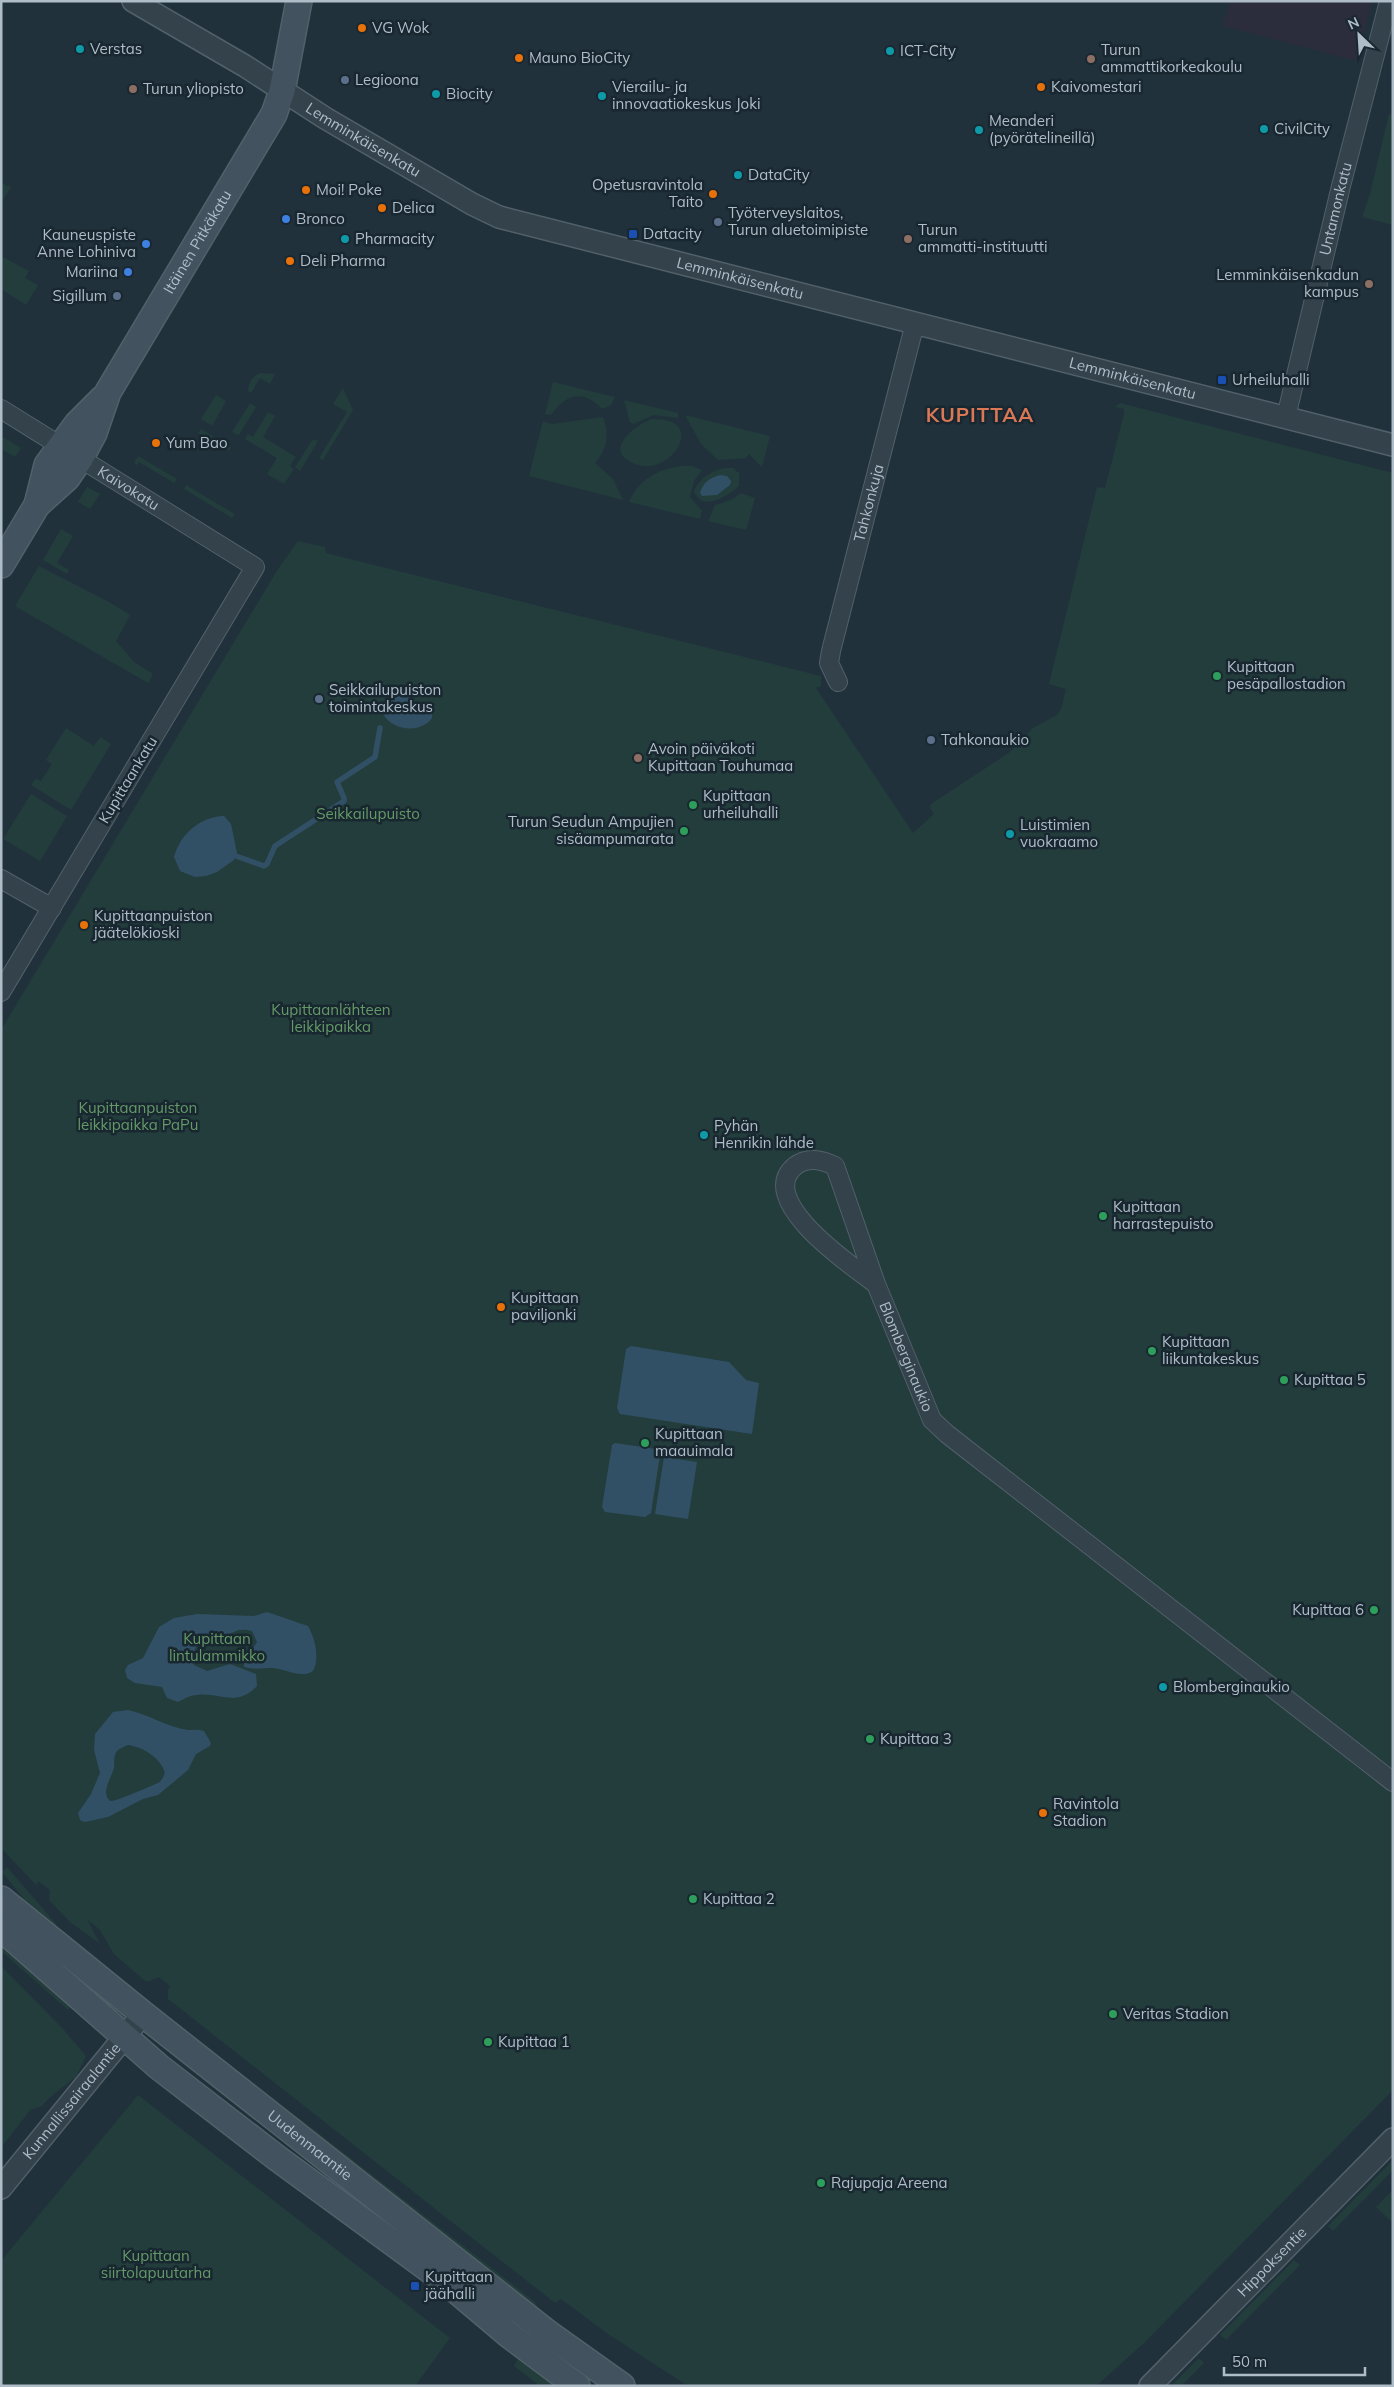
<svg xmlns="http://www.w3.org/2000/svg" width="1394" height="2387" font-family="Mulish,sans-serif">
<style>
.medical{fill:#2c2d3c}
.green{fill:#223d3b}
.water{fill:#325065;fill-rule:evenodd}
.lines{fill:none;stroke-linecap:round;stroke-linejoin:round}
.stream{stroke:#325065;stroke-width:5.5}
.minor-casing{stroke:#526069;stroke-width:20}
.tertiary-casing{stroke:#526069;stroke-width:24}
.secondary-casing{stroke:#526069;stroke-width:28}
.minor{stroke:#34424c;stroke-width:18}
.tertiary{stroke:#34424c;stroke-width:21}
.secondary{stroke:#42525f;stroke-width:25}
.food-dot{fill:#e8710a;stroke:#192730;stroke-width:2}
.culture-dot{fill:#0f9aa8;stroke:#192730;stroke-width:2}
.education-dot{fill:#8d6e63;stroke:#192730;stroke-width:2}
.service-dot{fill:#5c6f8a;stroke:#192730;stroke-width:2}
.shop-dot{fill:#3f7fe0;stroke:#192730;stroke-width:2}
.transit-dot{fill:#1a4fb4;stroke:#192730;stroke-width:2}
.leisure-dot{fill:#2e9e5b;stroke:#192730;stroke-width:2}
.labels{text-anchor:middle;stroke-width:5;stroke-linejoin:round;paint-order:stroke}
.poi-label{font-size:15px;fill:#afbdc8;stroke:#192730;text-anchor:start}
.street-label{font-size:15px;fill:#afbdc8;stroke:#192730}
.park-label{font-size:15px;fill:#649a67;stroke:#192730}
.district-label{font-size:20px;font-weight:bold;letter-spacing:1px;fill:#db7856;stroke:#192730}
</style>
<rect width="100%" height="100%" fill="#20313c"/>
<!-- medical -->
<polygon class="medical" points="1230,1 1372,1 1357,61 1223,26"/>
<!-- green -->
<g class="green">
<polygon points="1389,114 1393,115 1393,225 1362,217 1370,194"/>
<polygon points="1,183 11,187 1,204"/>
<polygon points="1,256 29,271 25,278 38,285 26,305 1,289"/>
<path d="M260 373 275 374 270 384 260 378 251 393 248 391C249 382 251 377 260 373Z"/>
<path d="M553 382 615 397 611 405 602 409C583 389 566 394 551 415L545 414Z"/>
<polygon points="343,388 353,410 323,460 319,458 347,412 333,404"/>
<polygon points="216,395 226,401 212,426 201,419"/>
<polygon points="624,400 678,413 678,418 654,415 633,424 630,422"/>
<polygon points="250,403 256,407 239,435 232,432"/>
<polygon points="1120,403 1393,473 1393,2090 1143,2344 1096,2386 688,2386 608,2334 561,2299 555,2303 168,1999 168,1990 170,1986 159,1977 150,1981 145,1981 114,1954 100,1930 87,1919 100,1944 70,1922 49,1900 50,1890 38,1881 37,1886 1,1848 1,1030 278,569 298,541 325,547 326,553 821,676 821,686 816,688 913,833 934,814 930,808 931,804 1010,752 1033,728 1057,715 1061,709 1066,689 1049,684 1097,487 1105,488 1124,414 1124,409 1115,407"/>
<polygon points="268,412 275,416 263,437 296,457 290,466 294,469 284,484 267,474 277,458 245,439 248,434 253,437"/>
<polygon points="685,415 770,436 762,467 749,454 746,458 718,460 701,444"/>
<path d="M603 417C610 435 607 449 595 463L613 479 623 500 529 476 543 421 552 424Z"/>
<path d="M651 419C709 416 672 478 635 464 602 451 633 427 651 419Z"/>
<polygon points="201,429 231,447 229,451 198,433"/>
<polygon points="1,436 21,448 15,457 1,449"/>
<polygon points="313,439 318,441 300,471 295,467"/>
<polygon points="138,456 177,479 174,483 139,462 137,465 134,463"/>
<path d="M682 466H692L702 470 694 481 690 497 702 511 700 519 629 502C639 479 658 469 682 466Z"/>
<path d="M725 468H733L739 473V486C728 496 701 513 694 491 701 476 710 472 725 468Z"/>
<polygon points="186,485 235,514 232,518 184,489"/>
<polygon points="87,487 100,494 90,509 78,502"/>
<polygon points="741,493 755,498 746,530 708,521 715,505 731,500"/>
<polygon points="61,529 73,536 57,563 69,570 67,574 43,560"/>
<polygon points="39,566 109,602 130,615 116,641 134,662 153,674 148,683 15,606"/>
<polygon points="66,728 94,746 100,737 111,744 71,810 31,785 36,778 41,781 52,764 46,760"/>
<polygon points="31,794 67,816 40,861 3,839"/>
<polygon points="7,1867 56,1924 56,1929 60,1928 110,1969 107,1973 41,1920 2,1872"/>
<polygon points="1,1943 72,2005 68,2010 1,1951"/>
<polygon points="1,1966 63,2029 86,2056 76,2077 49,2098 42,2106 30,2110 1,2148"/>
<polygon points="168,2016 502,2276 535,2302 537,2306 535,2308 166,2019"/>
<polygon points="138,2095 450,2338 415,2386 1,2386 1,2261"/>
<polygon points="1393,2160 1393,2170 1333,2231 1328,2226"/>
<polygon points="1393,2190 1393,2223 1376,2207"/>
<polygon points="1294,2260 1300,2265 1226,2340 1220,2335"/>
<polygon points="519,2357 561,2386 540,2386 514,2366"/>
<polygon points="1199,2358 1204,2363 1181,2386 1171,2386"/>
</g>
<!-- water -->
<g class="water">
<path d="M720 475 727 476 731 481 730 485 717 495 702 496 700 493C703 482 710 478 720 475Z"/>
<path d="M409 693 411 699 404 706 407 713 419 707 432 712V718C420 734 393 731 383 714 383 699 396 695 409 693Z"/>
<path d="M224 816 231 824 237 853 234 860 217 872 206 876 195 877 180 871 174 857C180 834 200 817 224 816Z"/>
<polygon points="631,1346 729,1362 746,1380 759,1383 752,1434 620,1414 617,1408 626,1349"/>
<polygon points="615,1443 656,1449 660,1455 651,1513 645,1517 605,1512 602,1507 612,1445"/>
<polygon points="664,1457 697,1462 688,1519 655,1514"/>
<path d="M267 1612 308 1626C315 1638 320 1658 313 1671 300 1679 286 1669 273 1668 260 1668 258 1670 244 1667V1662L257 1642 252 1631C229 1625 230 1641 216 1644 208 1645 204 1642 196 1647L192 1658 194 1665 207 1671 230 1664 256 1674 257 1686C236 1708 220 1692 197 1695 190 1695 184 1699 178 1702L167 1698 162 1687 135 1683 127 1678 125 1670 128 1665 143 1658 159 1627 174 1618 197 1614 254 1616Z"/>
<path d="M128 1710C148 1714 167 1727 188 1730 194 1730 198 1729 204 1731L211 1743 210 1746 196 1754 188 1770 158 1795 143 1799 108 1817 85 1822 80 1820 78 1813 91 1794 100 1773 94 1750 95 1734 113 1712ZM128 1745C143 1747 161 1758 165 1773 163 1777 162 1781 158 1783 151 1786 115 1802 110 1801 101 1793 110 1780 113 1771 116 1764 112 1757 117 1751 120 1748 124 1747 128 1745Z"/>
</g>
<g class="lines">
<!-- stream -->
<polyline class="stream" points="236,856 264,866 267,864 275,846 344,801 344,798 337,782 375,757 380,728"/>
<defs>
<g id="minor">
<path id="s1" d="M1 409 255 567 1 992"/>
<path id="s2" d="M1286 417 1341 186 1389 1"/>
<path id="s3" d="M838 682 829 663 831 651 915 323"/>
<polyline points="1,879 52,908"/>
<path id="s4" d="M876 1284C852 1266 754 1200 795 1166 808 1156 822 1160 835 1166L876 1284 932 1420 947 1434 1393 1782"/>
</g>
<g id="tertiary">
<path id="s5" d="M133 1 245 66 325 118 472 204 499 217 1393 445"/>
<path id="s6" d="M1 2188 143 2014"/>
<path id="s7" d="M1150 2386 1393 2139"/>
</g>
<g id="secondary">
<polyline points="37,505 47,465 77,424 102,399"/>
<path id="s8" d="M1 565 37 505 67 478 80 459 94 433 108 392 274 114 282 91 299 1"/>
<path id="s9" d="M1 1899 143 2014 549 2334 622 2386"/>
<polyline points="1,1928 159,2067 277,2158 445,2281 509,2335 577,2386"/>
</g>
</defs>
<!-- minor casing -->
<use href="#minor" class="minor-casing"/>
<!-- tertiary casing -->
<use href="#tertiary" class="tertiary-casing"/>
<!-- secondary casing -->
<use href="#secondary" class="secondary-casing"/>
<!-- minor -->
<use href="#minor" class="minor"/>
<!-- tertiary -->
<use href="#tertiary" class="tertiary"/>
<!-- secondary -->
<use href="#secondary" class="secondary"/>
</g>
<!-- markers -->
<g class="food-dot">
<circle cx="362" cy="28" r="5"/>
<circle cx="519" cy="58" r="5"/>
<circle cx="1041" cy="87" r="5"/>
<circle cx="306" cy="190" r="5"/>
<circle cx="713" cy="194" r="5"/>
<circle cx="382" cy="208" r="5"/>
<circle cx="290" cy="261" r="5"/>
<circle cx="156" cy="443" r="5"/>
<circle cx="84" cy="925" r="5"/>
<circle cx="501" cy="1307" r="5"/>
<circle cx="1043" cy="1813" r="5"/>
</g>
<g class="culture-dot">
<circle cx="80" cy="49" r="5"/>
<circle cx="890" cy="51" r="5"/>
<circle cx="436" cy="94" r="5"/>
<circle cx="602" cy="96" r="5"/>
<circle cx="1264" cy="129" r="5"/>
<circle cx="979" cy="130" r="5"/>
<circle cx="738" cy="175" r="5"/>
<circle cx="345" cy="239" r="5"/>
<circle cx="1010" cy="834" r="5"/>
<circle cx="704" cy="1135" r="5"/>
<circle cx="1163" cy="1687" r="5"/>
</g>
<g class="education-dot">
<circle cx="1091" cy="59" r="5"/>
<circle cx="133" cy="89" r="5"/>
<circle cx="908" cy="239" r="5"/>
<circle cx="1369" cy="284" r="5"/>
<circle cx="638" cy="758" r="5"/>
</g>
<g class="service-dot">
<circle cx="345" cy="80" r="5"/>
<circle cx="718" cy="222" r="5"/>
<circle cx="117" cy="296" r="5"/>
<circle cx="319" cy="699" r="5"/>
<circle cx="931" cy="740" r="5"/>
</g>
<g class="shop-dot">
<circle cx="286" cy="219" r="5"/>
<circle cx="146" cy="244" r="5"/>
<circle cx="128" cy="272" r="5"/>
</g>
<g class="transit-dot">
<rect x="628" y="229" width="10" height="10" rx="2.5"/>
<rect x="1217" y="375" width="10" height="10" rx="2.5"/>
<rect x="410" y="2281" width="10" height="10" rx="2.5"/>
</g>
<g class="leisure-dot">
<circle cx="1217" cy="676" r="5"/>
<circle cx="693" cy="805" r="5"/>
<circle cx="684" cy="831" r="5"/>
<circle cx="1103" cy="1216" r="5"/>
<circle cx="1152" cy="1351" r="5"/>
<circle cx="1284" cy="1380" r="5"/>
<circle cx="645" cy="1443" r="5"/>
<circle cx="1374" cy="1610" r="5"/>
<circle cx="870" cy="1739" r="5"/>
<circle cx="693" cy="1899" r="5"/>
<circle cx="1113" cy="2014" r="5"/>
<circle cx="488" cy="2042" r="5"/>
<circle cx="821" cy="2183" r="5"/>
</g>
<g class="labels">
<!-- poi labels -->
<g class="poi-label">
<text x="372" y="33">VG Wok</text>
<text x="90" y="54">Verstas</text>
<text x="1101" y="55">Turun<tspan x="1101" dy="17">ammattikorkeakoulu</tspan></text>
<text x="900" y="56">ICT-City</text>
<text x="529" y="63">Mauno BioCity</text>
<text x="355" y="85">Legioona</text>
<text x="612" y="92">Vierailu- ja<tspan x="612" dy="17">innovaatiokeskus Joki</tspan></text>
<text x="1051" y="92">Kaivomestari</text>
<text x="143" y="94">Turun yliopisto</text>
<text x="446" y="99">Biocity</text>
<text x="989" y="126">Meanderi<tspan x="989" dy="17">(pyörätelineillä)</tspan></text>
<text x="1274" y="134">CivilCity</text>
<text x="748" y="180">DataCity</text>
<text x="703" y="190" text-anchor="end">Opetusravintola<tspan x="703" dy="17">Taito</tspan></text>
<text x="316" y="195">Moi! Poke</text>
<text x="392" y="213">Delica</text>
<text x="728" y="218">Työterveyslaitos,<tspan x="728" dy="17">Turun aluetoimipiste</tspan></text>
<text x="296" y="224">Bronco</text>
<text x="918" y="235">Turun<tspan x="918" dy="17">ammatti-instituutti</tspan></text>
<text x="643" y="239">Datacity</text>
<text x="136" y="240" text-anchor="end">Kauneuspiste<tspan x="136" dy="17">Anne Lohiniva</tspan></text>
<text x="355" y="244">Pharmacity</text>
<text x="300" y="266">Deli Pharma</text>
<text x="118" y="277" text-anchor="end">Mariina</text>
<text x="1359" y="280" text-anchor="end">Lemminkäisenkadun<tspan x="1359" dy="17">kampus</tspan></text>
<text x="107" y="301" text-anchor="end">Sigillum</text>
<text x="1232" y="385">Urheiluhalli</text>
<text x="166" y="448">Yum Bao</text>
<text x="1227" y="672">Kupittaan<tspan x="1227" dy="17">pesäpallostadion</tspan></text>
<text x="329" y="695">Seikkailupuiston<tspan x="329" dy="17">toimintakeskus</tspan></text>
<text x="941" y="745">Tahkonaukio</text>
<text x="648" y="754">Avoin päiväkoti<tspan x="648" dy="17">Kupittaan Touhumaa</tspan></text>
<text x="703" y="801">Kupittaan<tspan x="703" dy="17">urheiluhalli</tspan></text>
<text x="674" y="827" text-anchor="end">Turun Seudun Ampujien<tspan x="674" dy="17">sisäampumarata</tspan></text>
<text x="1020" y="830">Luistimien<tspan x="1020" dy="17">vuokraamo</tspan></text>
<text x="94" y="921">Kupittaanpuiston<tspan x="94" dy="17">jäätelökioski</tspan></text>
<text x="714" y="1131">Pyhän<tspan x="714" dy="17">Henrikin lähde</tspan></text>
<text x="1113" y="1212">Kupittaan<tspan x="1113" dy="17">harrastepuisto</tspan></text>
<text x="511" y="1303">Kupittaan<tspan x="511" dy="17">paviljonki</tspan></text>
<text x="1162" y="1347">Kupittaan<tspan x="1162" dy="17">liikuntakeskus</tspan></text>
<text x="1294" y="1385">Kupittaa 5</text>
<text x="655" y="1439">Kupittaan<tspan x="655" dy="17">maauimala</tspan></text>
<text x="1364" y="1615" text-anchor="end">Kupittaa 6</text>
<text x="1173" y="1692">Blomberginaukio</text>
<text x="880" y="1744">Kupittaa 3</text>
<text x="1053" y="1809">Ravintola<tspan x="1053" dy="17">Stadion</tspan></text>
<text x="703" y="1904">Kupittaa 2</text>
<text x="1123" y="2019">Veritas Stadion</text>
<text x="498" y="2047">Kupittaa 1</text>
<text x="831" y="2188">Rajupaja Areena</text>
<text x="425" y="2282">Kupittaan<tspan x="425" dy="17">jäähalli</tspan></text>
</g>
<!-- street labels -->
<g class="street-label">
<text dy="5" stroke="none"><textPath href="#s5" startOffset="269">Lemminkäisenkatu</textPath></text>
<text dy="5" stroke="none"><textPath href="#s2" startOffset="214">Untamonkatu</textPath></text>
<text dy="5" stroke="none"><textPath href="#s8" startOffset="381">Itäinen Pitkäkatu</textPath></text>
<text dy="5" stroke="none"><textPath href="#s5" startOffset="674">Lemminkäisenkatu</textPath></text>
<text dy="5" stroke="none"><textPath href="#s5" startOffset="1079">Lemminkäisenkatu</textPath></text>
<text dy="5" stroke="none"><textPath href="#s1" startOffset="150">Kaivokatu</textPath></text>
<text dy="5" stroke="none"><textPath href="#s3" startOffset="186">Tahkonkuja</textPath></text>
<text transform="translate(128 780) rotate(-59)" y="5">Kupittaankatu</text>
<text dy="5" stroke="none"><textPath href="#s4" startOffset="406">Blomberginaukio</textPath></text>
<text dy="5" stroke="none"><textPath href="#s6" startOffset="112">Kunnallissairaalantie</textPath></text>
<text dy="5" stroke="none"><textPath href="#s9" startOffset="395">Uudenmaantie</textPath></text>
<text dy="5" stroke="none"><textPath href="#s7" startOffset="174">Hippoksentie</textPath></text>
</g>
<!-- park labels -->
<g class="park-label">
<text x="368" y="819">Seikkailupuisto</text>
<text x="331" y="1015">Kupittaanlähteen<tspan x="331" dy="17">leikkipaikka</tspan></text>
<text x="138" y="1113">Kupittaanpuiston<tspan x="138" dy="17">leikkipaikka PaPu</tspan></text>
<text x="217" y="1644">Kupittaan<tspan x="217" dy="17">lintulammikko</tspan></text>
<text x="156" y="2261">Kupittaan<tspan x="156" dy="17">siirtolapuutarha</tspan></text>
</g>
<!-- district labels -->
<g class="district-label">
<text x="980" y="422">KUPITTAA</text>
</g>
</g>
<!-- border -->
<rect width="1394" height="2387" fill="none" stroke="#afbdc8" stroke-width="5"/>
<!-- north arrow -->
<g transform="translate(1359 35) rotate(335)" stroke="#192730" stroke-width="4" paint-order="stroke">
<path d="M0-4L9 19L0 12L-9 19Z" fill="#afbdc8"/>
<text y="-8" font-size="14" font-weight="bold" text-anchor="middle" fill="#afbdc8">N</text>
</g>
<!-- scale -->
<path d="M1224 2367v8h141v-8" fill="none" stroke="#afbdc8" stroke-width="2.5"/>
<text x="1232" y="2367" font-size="15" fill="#afbdc8" stroke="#192730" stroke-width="4" paint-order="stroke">50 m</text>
</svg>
